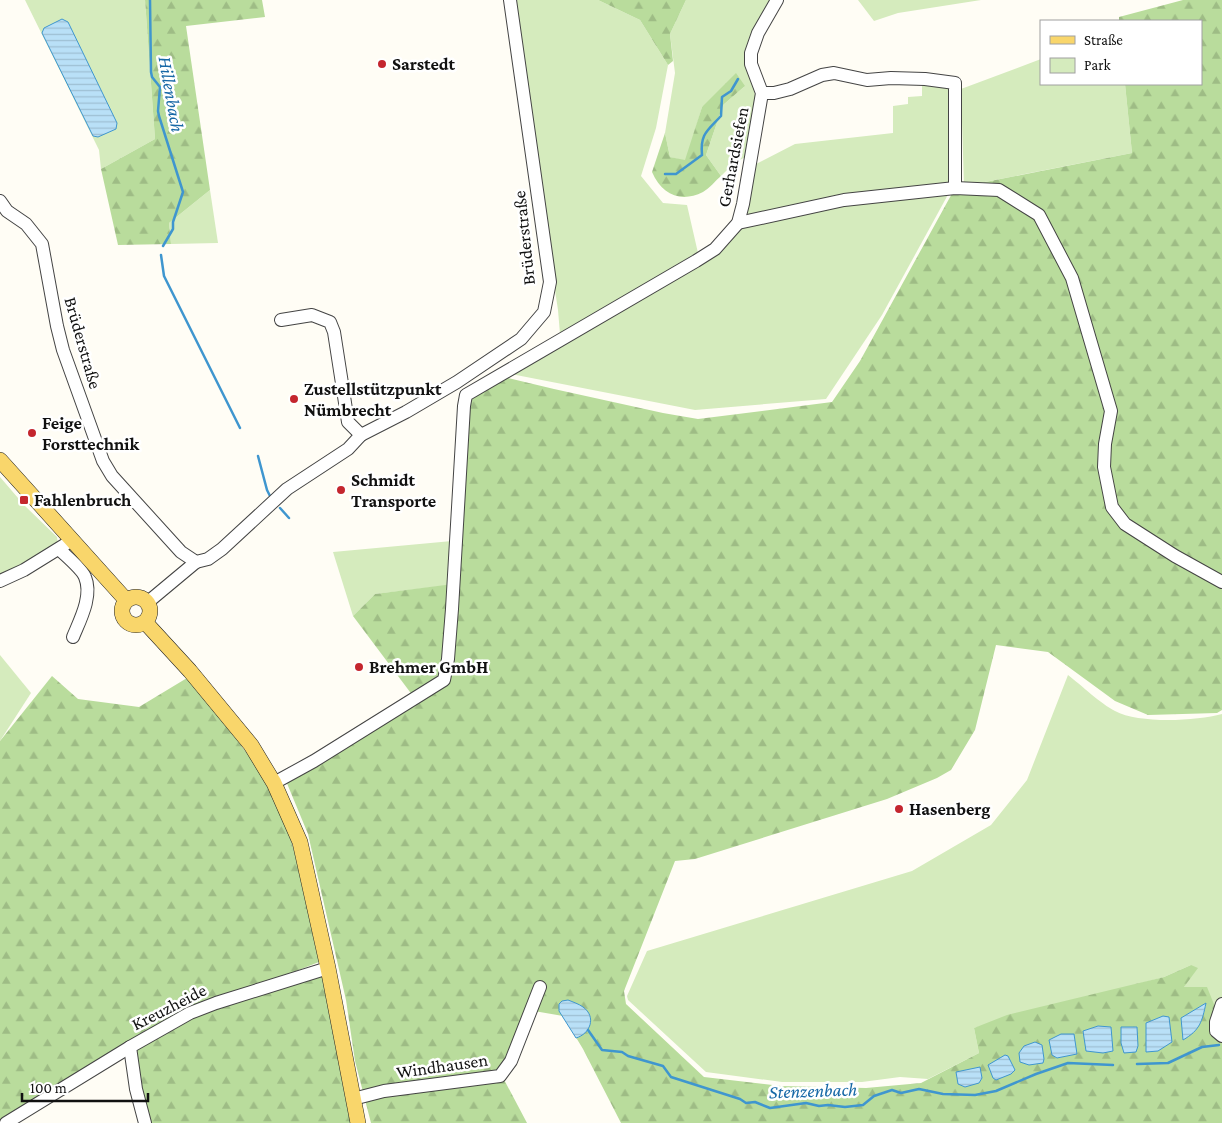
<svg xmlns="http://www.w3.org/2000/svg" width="1222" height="1123" font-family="'Crimson Pro',serif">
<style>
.green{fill:#d5ebbd}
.forest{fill:url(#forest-firs)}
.water{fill:url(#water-rules);stroke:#3f96cf}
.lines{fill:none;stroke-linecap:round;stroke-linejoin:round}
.stream{stroke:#3f96cf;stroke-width:2.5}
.minor-casing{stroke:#444;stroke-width:14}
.major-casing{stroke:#222;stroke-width:16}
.minor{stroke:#fff;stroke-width:12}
.major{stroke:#f9d66b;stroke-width:15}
.poi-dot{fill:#c4262e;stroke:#fff;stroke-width:2}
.labels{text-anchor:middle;stroke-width:5;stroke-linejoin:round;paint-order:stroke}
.poi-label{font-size:18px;font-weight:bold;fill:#111;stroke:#fff;text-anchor:start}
.street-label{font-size:18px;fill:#111;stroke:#fff}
.water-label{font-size:19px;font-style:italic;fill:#1768a6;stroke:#fff}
</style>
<defs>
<pattern id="forest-firs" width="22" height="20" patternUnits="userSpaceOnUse" patternTransform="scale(1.25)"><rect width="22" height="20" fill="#b9dc9c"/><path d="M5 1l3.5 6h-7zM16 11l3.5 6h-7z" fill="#9ebc85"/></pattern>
<pattern id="water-rules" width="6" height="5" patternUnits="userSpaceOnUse" patternTransform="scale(1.25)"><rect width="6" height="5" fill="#b9e0f7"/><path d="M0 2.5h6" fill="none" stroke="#9ebfd3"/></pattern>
</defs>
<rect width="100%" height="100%" fill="#fffdf5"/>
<!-- green -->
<g class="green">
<polygon points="25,0 145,0 155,139 101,169 99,150"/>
<polygon points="511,0 598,0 640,20 668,65 656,128 641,176 663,203 687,205 698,253 560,334 558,310"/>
<polygon points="686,0 773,0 759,23 753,84 756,101 745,157 732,165 721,176 706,155 723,105 745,86 702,107 686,161 670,157 665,133 675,73 670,34"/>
<polygon points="858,0 981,0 898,13 874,21"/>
<polygon points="1041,59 1041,84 1125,84 1132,153 964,186 961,89"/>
<polygon points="922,82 954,85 951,185 743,219 756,164 795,144 893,133 893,106 908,104 908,97 922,96"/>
<polygon points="210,190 218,243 171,244 169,223"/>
<polygon points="950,191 882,315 826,399 695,410 511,374 740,225 846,202"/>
<polygon points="0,477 24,505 57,537 58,544 0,576"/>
<polygon points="452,541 451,585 375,594 353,616 333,552"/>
<polygon points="0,655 31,693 0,741"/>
<path d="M1068 675C1081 685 1101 704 1115 711 1139 724 1196 721 1222 714V999L1217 1010 1184 987 1191 965 1164 977 974 1028 979 1053 928 1079 900 1077 862 1082H782L706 1072 628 1000 627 996 647 951 912 871 991 825 1027 780Z"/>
</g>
<!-- forest -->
<g class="forest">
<polygon points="145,0 262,0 265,17 186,26 210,190 169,223 171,244 118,245 101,169 155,139"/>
<polygon points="598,0 686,0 670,34 673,61 668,65 640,20"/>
<polygon points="1183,0 1222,0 1222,710 1217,713 1148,715 1115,701 1048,652 996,645 975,730 951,770 937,778 887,799 695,859 675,861 624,991 626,1004 704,1077 781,1086 866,1088 921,1083 979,1053 974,1028 1007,1015 1164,977 1191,965 1198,968 1184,987 1207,987 1222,1024 1222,1123 621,1123 583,1049 563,1016 534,1011 500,1072 527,1123 371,1123 355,1061 346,1000 308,834 286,781 413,696 353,616 375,594 453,584 466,395 500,376 554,389 663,413 698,419 832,402 860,361 955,188 1132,153 1125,84 1201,84 1201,21 1119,21 1119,17"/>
<path d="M736 73 745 86 723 105 706 155 721 176C715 181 710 188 703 192 681 203 662 195 652 172L665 133 670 157 685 160 702 107Z"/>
<path d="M52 676 78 699 139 707 187 678C216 715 249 750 271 791 298 844 307 904 319 962L189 1013 0 1123V741Z"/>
<polygon points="324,974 355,1123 150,1123 140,1085 135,1049 194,1016"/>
</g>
<!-- water -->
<g class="water">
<polygon points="62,19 68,22 117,123 116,129 98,137 93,136 42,33 44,28"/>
<path d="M568 1000C573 1002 579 1004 583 1007 597 1017 590 1034 576 1038L559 1011V1004L562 1001Z"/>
<path d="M1206 1003C1202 1022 1200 1030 1183 1040L1181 1018Z"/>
<polygon points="1163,1016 1169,1017 1172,1042 1158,1051 1146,1052 1146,1023"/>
<polygon points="1098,1026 1111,1027 1113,1051 1103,1053 1086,1051 1083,1031"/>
<polygon points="1121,1027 1137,1027 1138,1046 1136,1052 1124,1053 1121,1043"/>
<polygon points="1061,1034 1074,1034 1077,1054 1057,1058 1052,1055 1049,1040"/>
<polygon points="1035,1042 1042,1045 1044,1059 1043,1063 1029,1065 1020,1062 1019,1053 1024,1046"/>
<polygon points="1005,1055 1008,1056 1015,1070 1011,1074 996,1080 993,1078 988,1065"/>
<polygon points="980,1067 982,1078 979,1083 965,1087 958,1084 956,1072"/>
</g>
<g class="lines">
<!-- stream -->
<g class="stream">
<polyline points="150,0 151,72 152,77 160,87 158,111 159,116 183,192 173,222 173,229 163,246"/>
<path d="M665 174H676L702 155C700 134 707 131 721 116L722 97 731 91 738 79"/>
<polyline points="161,255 164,276 240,428"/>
<polyline points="258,456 267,490 270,496"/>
<polyline points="280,508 289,518"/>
<polyline points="588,1030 602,1050 622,1052 628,1056 663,1066 671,1077 740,1099 746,1103 755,1102 770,1108 806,1103 819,1106 828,1105 845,1107 863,1105 874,1096 892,1090 901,1093 919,1089 943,1094 975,1095 996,1091 1036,1074 1068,1063 1113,1065"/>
<polyline points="1137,1064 1168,1063 1202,1047 1219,1045"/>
</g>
<defs>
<g id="minor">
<polyline points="762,93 774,93 790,89 822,75 834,73 867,80 891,78 925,79 955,83 955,188"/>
<polyline points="0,201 7,211 26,224 42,244 57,326 63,350 103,461 112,476 181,552 196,562 208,559 222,549 287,489 348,449 361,435 348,422 334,332 330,322 312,315 281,320"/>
<polyline points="738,223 844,200 955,188 999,190 1039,215 1072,278 1111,411 1105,444 1104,467 1112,507 1125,524 1175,556 1222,582"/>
<polyline points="361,435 406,412 457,382 521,339 544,312 550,282 510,0"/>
<path d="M59 549C66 556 82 569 85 577 93 596 80 620 73 637"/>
<polyline points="0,581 24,570 66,544"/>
<polyline points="148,602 196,562"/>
<polyline points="274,783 314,761 444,680 448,659 452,609 464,406 466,395 696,261 715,249 738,223 743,204 762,93 751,64 751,53 758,33 777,0"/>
<polyline points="1222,1004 1216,1022 1216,1031 1222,1036"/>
<polyline points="353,1099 384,1091 500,1076 511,1061 540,987"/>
<polyline points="6,1123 130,1047"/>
<polyline points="145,1123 136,1089 130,1047 190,1013 216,1003 328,968"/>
</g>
<g id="major">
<polyline points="0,460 126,600"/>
<circle cx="136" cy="611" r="14"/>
<polyline points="145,622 190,671 251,745 274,783 300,842 328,968 358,1123"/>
</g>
</defs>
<!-- minor casing -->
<use href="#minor" class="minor-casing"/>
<!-- major casing -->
<use href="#major" class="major-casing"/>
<!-- minor -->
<use href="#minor" class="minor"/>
<!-- major -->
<use href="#major" class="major"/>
</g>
<!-- markers -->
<g class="poi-dot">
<circle cx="382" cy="64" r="5"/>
<circle cx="294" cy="399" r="5"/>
<circle cx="32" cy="433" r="5"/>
<circle cx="341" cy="490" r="5"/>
<rect x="19" y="495" width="10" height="10" rx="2.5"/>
<circle cx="359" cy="667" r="5"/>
<circle cx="899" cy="809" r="5"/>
</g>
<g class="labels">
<!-- poi labels -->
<g class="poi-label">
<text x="392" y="70">Sarstedt</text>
<text x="304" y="395">Zustellstützpunkt<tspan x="304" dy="21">Nümbrecht</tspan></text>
<text x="42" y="429">Feige<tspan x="42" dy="21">Forsttechnik</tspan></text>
<text x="351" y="486">Schmidt<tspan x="351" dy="21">Transporte</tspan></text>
<text x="34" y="506">Fahlenbruch</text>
<text x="369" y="673">Brehmer GmbH</text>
<text x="909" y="815">Hasenberg</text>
</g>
<!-- street labels -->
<g class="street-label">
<text transform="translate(733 157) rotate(-79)" y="6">Gerhardsiefen</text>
<text transform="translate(524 238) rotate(-96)" y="6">Brüderstraße</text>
<text transform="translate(83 343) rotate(74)" y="6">Brüderstraße</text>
<text transform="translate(169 1007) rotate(-27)" y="6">Kreuzheide</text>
<text transform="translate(442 1066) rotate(-8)" y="6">Windhausen</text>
</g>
<!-- water labels -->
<g class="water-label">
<text transform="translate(172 94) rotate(80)" y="7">Hillenbach</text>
<text transform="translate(813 1090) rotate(-2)" y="7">Stenzenbach</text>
</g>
</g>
<!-- legend -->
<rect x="1040" y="20" width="162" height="65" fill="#ffffff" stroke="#a0a0a0"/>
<rect x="1050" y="36" width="25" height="8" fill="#f9d66b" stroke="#a0a0a0"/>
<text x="1084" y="45" font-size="15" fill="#111111">Straße</text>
<rect x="1050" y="58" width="25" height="15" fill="#d5ebbd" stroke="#a0a0a0"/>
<text x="1084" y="70" font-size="15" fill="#111111">Park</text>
<!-- scale -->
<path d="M22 1093v8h126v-8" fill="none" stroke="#111111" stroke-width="2.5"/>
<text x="30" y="1093" font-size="15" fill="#111111" stroke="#ffffff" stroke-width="4" paint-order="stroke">100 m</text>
</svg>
